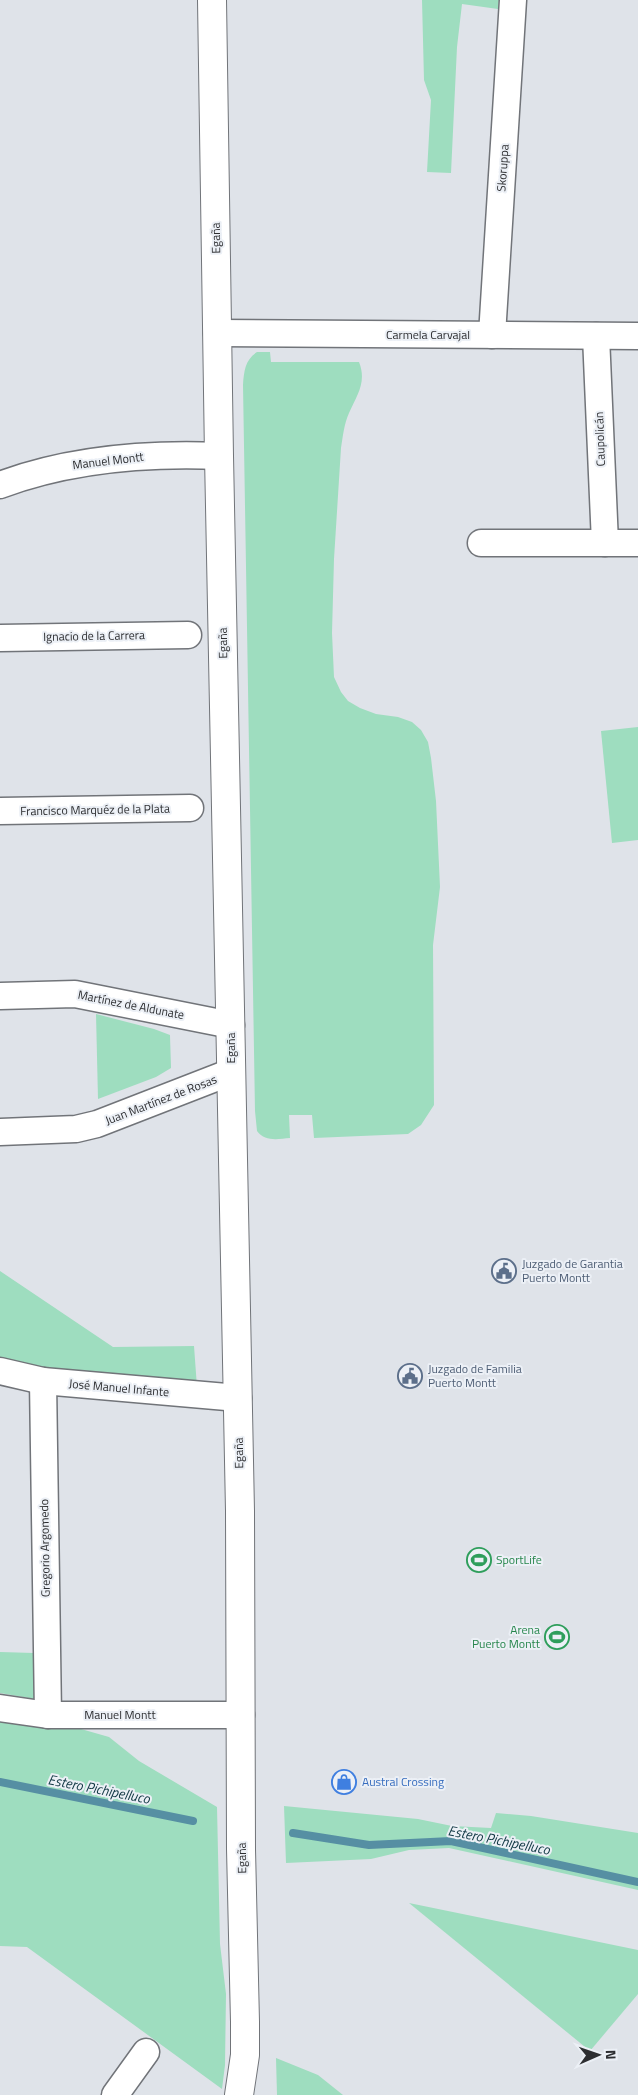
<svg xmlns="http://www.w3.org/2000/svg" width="638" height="2095" font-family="'Titillium Web',sans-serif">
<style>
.green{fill:#9eddbf}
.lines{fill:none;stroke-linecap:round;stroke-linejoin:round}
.stream{stroke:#568fa3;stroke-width:8}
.minor-casing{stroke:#717479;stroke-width:29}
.major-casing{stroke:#717479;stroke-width:30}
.minor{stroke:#fff;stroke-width:26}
.major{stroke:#fff;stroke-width:28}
.labels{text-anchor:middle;stroke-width:4;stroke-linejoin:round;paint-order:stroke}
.street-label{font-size:12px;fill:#2d2e31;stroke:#ecf0f6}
.service-label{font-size:12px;fill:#4e5e75;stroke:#ecf0f6;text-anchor:start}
.leisure-label{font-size:12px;fill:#27864d;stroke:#ecf0f6;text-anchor:start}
.shop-label{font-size:12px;fill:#366cbe;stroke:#ecf0f6;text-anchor:start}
.water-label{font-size:14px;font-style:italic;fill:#103743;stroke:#ecf0f6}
</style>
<rect width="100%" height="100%" fill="#dfe3e9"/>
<!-- green -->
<g class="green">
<polygon points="422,0 499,0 498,9 462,4 457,47 451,173 427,172 431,100 424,80"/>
<path d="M257 352H270L271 362H359C367 382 357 395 349 413 344 424 343 436 341 448L334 559 332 633 334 677 341 692 348 701 360 708 376 714 398 717 412 722 421 730 428 742 431 758 436 801 440 887 433 945 434 1105 421 1125 408 1134 314 1138 312 1115H289L290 1138C278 1139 265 1142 257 1131L255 1111 243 385C244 371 245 360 257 352Z"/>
<polygon points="638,727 638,840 612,843 601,731"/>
<polygon points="96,1014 154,1029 170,1035 171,1068 156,1077 98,1099"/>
<polygon points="0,1271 113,1347 194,1346 197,1387 110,1381 0,1362"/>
<polygon points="0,1652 34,1653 35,1699 0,1693"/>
<polygon points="0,1718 74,1727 109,1737 139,1761 217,1807 220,1944 226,1994 225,2065 222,2089 27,1947 0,1946"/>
<polygon points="284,1806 418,1819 452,1826 491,1828 496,1813 531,1816 638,1833 638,1890 449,1848 409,1850 371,1859 286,1863"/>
<polygon points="409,1903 638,1950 638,1994 590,2051"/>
<polygon points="276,2058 318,2075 343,2095 277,2095"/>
</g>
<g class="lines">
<!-- stream -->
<g class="stream">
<polyline points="0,1782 193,1821"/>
<polyline points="293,1833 369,1845 451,1841 638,1882"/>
</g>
<defs>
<g id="minor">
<polyline points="217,333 638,336"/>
<polyline points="492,335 513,0"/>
<polyline points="596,336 605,543"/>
<path d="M0 485C70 459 145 453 219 456"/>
<polyline points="481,543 638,543"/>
<polyline points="0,638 188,635"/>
<polyline points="0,811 190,808"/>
<polyline points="0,996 75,994 231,1025"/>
<polyline points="0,1132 76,1129 97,1124 231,1072"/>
<polyline points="0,1371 43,1381 238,1398"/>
<polyline points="43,1381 48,1715"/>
<polyline points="0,1708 48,1715 241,1715"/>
<polyline points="115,2095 146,2052"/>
</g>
<polyline id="major" points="212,0 219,456 240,1511 241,1849 245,2022 245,2055 239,2095"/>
</defs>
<!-- minor casing -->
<use href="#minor" class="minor-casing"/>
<!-- major casing -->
<use href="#major" class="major-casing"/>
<!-- minor -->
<use href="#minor" class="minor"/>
<!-- major -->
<use href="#major" class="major"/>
</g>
<!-- icons -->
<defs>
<symbol id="civic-ring" viewBox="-11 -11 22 22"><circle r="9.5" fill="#ecf0f6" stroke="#5c6f8a" stroke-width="1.5"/><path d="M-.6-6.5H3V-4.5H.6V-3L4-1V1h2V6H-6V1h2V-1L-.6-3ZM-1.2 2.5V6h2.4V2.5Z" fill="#5c6f8a"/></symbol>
<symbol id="stadium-ring" viewBox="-11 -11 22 22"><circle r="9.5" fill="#ecf0f6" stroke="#2e9e5b" stroke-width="1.5"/><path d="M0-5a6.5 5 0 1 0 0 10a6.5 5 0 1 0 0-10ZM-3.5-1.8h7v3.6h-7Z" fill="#2e9e5b"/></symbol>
<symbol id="shop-ring" viewBox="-11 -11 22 22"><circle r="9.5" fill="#ecf0f6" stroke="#3f7fe0" stroke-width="1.5"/><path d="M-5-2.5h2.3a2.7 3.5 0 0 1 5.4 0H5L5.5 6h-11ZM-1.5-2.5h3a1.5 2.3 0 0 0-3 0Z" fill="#3f7fe0"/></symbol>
</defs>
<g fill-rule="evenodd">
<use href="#civic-ring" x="490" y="1257" width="28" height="28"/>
<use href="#civic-ring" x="396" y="1362" width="28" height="28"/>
<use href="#stadium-ring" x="465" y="1546" width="28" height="28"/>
<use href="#stadium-ring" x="543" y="1623" width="28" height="28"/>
<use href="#shop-ring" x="330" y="1768" width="28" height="28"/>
</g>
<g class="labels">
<!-- street labels -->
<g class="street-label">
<text transform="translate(503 168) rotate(-86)" y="4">Skoruppa</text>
<text transform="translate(216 238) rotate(-91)" y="4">Egaña</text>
<text x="428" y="339">Carmela Carvajal</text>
<text transform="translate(600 439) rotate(-92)" y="4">Caupolicán</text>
<text transform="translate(108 461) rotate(-7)" y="4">Manuel Montt</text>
<text transform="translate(94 636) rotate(-1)" y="4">Ignacio de la Carrera</text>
<text transform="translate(223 643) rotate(-91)" y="4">Egaña</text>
<text transform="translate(95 810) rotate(-1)" y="4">Francisco Marquéz de la Plata</text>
<text transform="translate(131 1005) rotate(11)" y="4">Martínez de Aldunate</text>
<text transform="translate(231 1048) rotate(-90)" y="4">Egaña</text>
<text transform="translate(161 1100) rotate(-21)" y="4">Juan Martínez de Rosas</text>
<text transform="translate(119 1388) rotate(5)" y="4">José Manuel Infante</text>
<text transform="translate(239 1453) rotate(-91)" y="4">Egaña</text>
<text transform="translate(45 1548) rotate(-91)" y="4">Gregorio Argomedo</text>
<text x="120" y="1719">Manuel Montt</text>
<text transform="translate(242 1858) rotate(-91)" y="4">Egaña</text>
</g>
<!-- service labels -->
<g class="service-label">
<text x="522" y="1268">Juzgado de Garantia<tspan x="522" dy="14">Puerto Montt</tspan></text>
<text x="428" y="1373">Juzgado de Familia<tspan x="428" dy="14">Puerto Montt</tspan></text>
</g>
<!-- leisure labels -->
<g class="leisure-label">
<text x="496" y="1564">SportLife</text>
<text x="540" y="1634" text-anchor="end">Arena<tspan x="540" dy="14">Puerto Montt</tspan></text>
</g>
<!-- shop labels -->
<g class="shop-label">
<text x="362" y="1786">Austral Crossing</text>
</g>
<!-- water labels -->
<g class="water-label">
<text transform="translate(99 1789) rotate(11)" y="5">Estero Pichipelluco</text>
<text transform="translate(499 1840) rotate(11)" y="5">Estero Pichipelluco</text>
</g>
</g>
<!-- north arrow -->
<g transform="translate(598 2055) rotate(88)" stroke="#ecf0f6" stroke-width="4" paint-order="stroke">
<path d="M0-4L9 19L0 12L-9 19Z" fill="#2d2e31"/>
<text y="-8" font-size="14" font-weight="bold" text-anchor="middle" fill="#2d2e31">N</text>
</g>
</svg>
